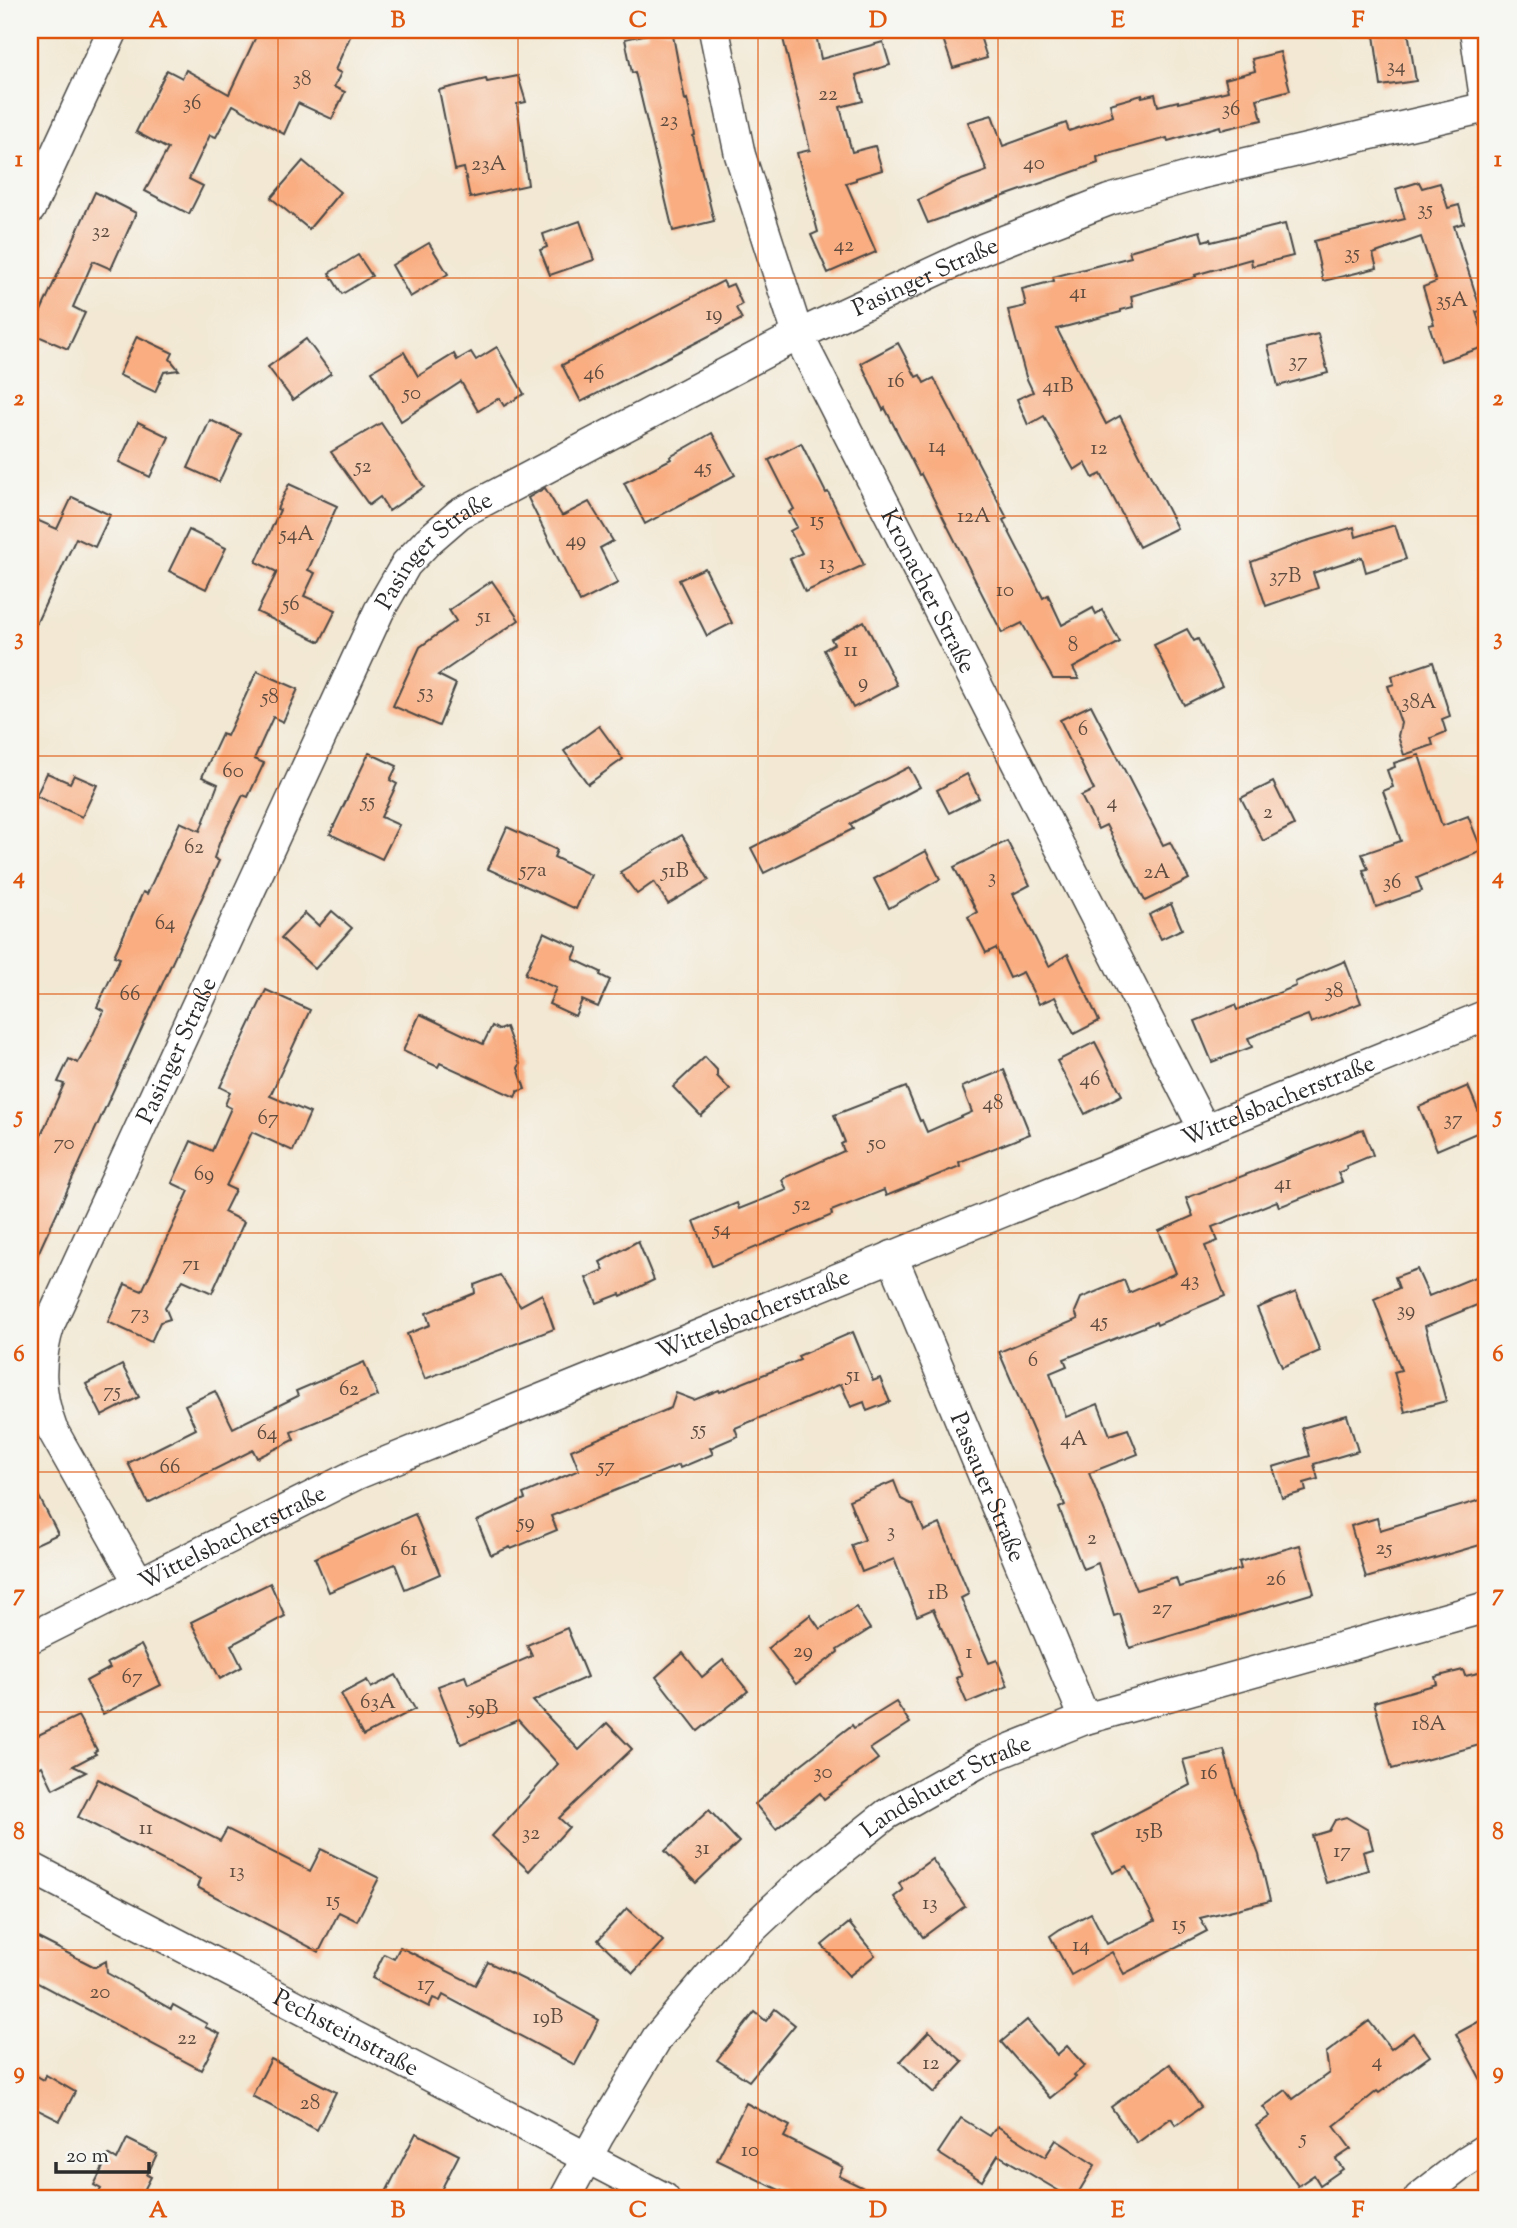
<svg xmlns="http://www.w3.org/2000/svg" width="1517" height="2228" font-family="'Sorts Mill Goudy',serif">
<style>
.building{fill:#f9ad81}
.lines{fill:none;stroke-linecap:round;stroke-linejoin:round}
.street-casing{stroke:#494744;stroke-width:33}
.street{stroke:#fff;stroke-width:30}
.grid{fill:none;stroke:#df570e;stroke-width:2;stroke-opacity:0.55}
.labels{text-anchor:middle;stroke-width:5;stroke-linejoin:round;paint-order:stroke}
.number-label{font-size:21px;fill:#5e4c40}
.street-label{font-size:24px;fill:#2b2b2b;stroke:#f6f6f2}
.neatline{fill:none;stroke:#df570e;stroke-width:2.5}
.grid-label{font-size:23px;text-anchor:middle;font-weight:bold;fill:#df570e}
</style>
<rect width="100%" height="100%" fill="#f6f6f2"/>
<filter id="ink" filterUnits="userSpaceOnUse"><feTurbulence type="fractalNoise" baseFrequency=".0143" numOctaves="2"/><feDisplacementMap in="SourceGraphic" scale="14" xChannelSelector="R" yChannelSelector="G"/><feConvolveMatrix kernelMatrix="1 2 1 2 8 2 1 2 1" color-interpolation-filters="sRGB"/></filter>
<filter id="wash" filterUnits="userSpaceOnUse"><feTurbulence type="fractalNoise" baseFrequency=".00686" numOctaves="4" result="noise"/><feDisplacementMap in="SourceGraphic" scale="28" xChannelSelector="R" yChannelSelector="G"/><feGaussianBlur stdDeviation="1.57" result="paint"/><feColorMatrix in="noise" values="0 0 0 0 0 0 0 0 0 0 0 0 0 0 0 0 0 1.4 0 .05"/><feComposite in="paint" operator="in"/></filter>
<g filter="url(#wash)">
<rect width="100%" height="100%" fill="#f2e8d3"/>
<g id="blocks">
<!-- building -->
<g class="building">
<polygon points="259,30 353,30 335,70 341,73 334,87 345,92 332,119 298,103 284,134 233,105 216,137 210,135 189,179 203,186 189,214 145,191 168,149 136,132 167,70 182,78 186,70 229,94"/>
<polygon points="647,30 672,30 685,100 687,99 695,135 693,136 714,221 673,231 635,72 632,73 625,39 648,34"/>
<polygon points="781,30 815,30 821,59 883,42 890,65 856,75 863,101 840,107 852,152 875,146 882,170 856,178 856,180 846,183 876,252 828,273 811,235 818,232 797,153 810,150"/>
<polygon points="940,30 978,30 987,58 953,68"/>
<polygon points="1408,31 1416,81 1381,86 1374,35"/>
<polygon points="1280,52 1290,90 1257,99 1262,120 1221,130 1220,126 1168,141 1167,138 1097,157 1098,163 928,223 918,200 953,183 987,171 968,122 992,115 1003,146 1066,123 1069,131 1113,116 1110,104 1142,95 1142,97 1155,94 1158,106 1178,101 1178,103 1228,91 1225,79 1255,71 1252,59"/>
<polygon points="518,76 526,102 517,104 528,185 470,198 464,168 455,170 439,90 486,79 487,82"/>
<polygon points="303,161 340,192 309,229 271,198"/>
<polygon points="1419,182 1422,188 1440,183 1448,208 1459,205 1464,223 1454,226 1481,311 1476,312 1487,346 1441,361 1429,325 1434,324 1423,287 1436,282 1421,237 1373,254 1377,268 1323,281 1314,241 1405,219 1396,189"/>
<polygon points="95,192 136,213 111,269 93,261 73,307 85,313 68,349 31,333"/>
<polygon points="580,221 594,260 550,275 540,250 547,247 543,234"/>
<polygon points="1285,224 1293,256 1252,266 1251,259 1195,275 1196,277 1131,296 1133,307 1121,310 1121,312 1057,329 1106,424 1120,416 1177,528 1139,547 1101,474 1093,478 1085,463 1074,470 1044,416 1028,425 1017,399 1033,392 1026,377 1008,310 1026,306 1022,289 1054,281 1053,277 1131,257 1129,251 1200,231 1203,241 1210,239 1211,242"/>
<polygon points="429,243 448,274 410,297 392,265"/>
<polygon points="358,255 372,276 342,294 329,273"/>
<polygon points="723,281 726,287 733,284 742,304 736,308 742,319 581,402 562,365"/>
<polygon points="1318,334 1328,373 1278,386 1268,346"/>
<polygon points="137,336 173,353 170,359 179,370 164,372 155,392 119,375"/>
<polygon points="306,339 331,373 293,400 268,367"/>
<polygon points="898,343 916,377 920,375 924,383 934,378 1007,518 1003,520 1043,598 1048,595 1062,625 1093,608 1096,614 1102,610 1120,642 1073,668 1079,679 1053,679 1022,623 1002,633 921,474 919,475 885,408 883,410 861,363"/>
<polygon points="497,347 524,394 504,406 499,398 478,411 461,382 401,421 372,371 404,352 418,376 454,354 457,360 471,352 476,360"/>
<polygon points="210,420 241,434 219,482 188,468"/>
<polygon points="138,422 169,437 150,477 119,462"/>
<polygon points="381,423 424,487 389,511 380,497 369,505 331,452"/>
<polygon points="712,433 735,475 645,524 624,483 671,459 670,457"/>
<polygon points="801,443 826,493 828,492 864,565 805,592 790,559 802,553 790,531 797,527 789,512 794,509 769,460"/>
<polygon points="289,484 337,506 308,570 315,573 304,596 336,610 320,642 257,612 277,572 256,562 280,510 277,509"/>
<polygon points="545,488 562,516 589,502 613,541 600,548 618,583 580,602 528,498"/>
<polygon points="72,497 110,515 95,547 76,538 30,637 30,517 57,529"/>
<polygon points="1395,525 1406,559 1366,572 1362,557 1313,573 1318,588 1266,606 1251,562 1303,542 1354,527 1356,537"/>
<polygon points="189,530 226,548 206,589 169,571"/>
<polygon points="705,568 732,623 707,636 679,580"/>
<polygon points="492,581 519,620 438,675 456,684 439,726 393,706 420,647 456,621 449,610"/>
<polygon points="864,621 897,685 853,708 824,650 834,644 831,639"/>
<polygon points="1187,629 1194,641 1198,639 1222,686 1184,705 1154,645"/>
<polygon points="1433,662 1450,716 1442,719 1446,732 1431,738 1433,745 1404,755 1398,736 1401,723 1388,686 1394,684 1392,676"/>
<polygon points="257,671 298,689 283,722 273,717 254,759 264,763 248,797 243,795 220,841 214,858 219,861 30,1271 30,1160 64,1084 58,1082 69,1059 78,1063 91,1039 104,1011 97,1007 120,958 114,956 143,892 147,894 180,822 200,831 218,784 202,777 222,734 227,736"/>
<polygon points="1091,705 1163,845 1170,842 1189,879 1145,901 1106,825 1098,829 1081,796 1094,790 1060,720"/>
<polygon points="599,726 623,759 588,784 564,751"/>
<polygon points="369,753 397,766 390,780 397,784 381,817 399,825 382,859 330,834"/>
<polygon points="1419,755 1442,826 1468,816 1482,851 1417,878 1422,891 1376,907 1363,870 1368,869 1362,854 1401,841 1383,791 1393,787 1387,770 1395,767 1394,763"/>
<polygon points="909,767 920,787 850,824 853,829 764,873 751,848"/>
<polygon points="47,773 70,783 74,775 97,785 82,817 36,796"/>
<polygon points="967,774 979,798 949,813 937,790"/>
<polygon points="1273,782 1294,825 1263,841 1241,798"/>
<polygon points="507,827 557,850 554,857 591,875 576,909 488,869"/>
<polygon points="682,835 709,880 668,904 654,882 637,894 620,872"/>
<polygon points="1007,841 1030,885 1013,894 1049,966 1068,954 1099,1021 1074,1034 1055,997 1039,1004 1023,972 1010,978 996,948 986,953 968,917 977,912 954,867"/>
<polygon points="926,851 940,879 889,908 874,879"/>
<polygon points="1171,904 1182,929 1161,939 1149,915"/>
<polygon points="332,911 352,928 315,969 281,938 305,913 319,926"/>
<polygon points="544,932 578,948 573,959 601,972 600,975 610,980 598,1007 582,1000 575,1016 549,1004 556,988 525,974"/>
<polygon points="1345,961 1361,1003 1311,1023 1308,1015 1248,1038 1252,1047 1212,1062 1195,1021 1235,1005 1237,1010 1266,998 1296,986 1295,982"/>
<polygon points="266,990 310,1010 270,1096 310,1113 293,1151 252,1132 226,1186 235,1190 224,1212 244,1222 212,1293 183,1280 165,1307 170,1319 160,1322 151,1342 108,1322 125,1284 142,1291 189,1191 172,1183 191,1141 212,1151 231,1108 225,1105 230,1092 220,1087"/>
<polygon points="420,1014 483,1044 492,1026 499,1030 506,1027 520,1064 518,1068 525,1089 518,1091 515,1097 440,1063 438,1067 403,1051"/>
<polygon points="1095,1042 1122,1095 1085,1114 1057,1061"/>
<polygon points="705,1057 717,1070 717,1076 730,1090 701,1116 673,1087"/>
<polygon points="1004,1070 1030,1134 959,1162 960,1166 886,1196 884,1190 831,1211 832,1215 712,1266 694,1221 737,1203 739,1209 787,1190 782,1180 786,1177 844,1151 841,1144 845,1142 834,1115 906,1087 920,1121 922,1120 927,1132 972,1112 962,1087"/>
<polygon points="1468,1086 1486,1129 1437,1150 1419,1107"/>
<polygon points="1363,1129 1373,1155 1346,1166 1347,1169 1338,1173 1342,1182 1279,1207 1277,1201 1212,1227 1218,1241 1205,1246 1225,1296 1157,1325 1156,1322 1064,1359 1067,1366 1050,1373 1066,1417 1098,1404 1110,1435 1128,1429 1138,1454 1089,1473 1136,1590 1176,1578 1179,1587 1241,1569 1239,1562 1300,1545 1314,1593 1130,1648 1120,1614 1114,1616 1098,1563 1083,1569 1059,1508 1065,1505 999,1352 1078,1319 1075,1312 1081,1298 1124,1280 1129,1293 1176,1273 1159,1231 1193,1216 1186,1198"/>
<polygon points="638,1241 654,1280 621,1296 620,1294 597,1303 586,1278 604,1270 600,1262"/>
<polygon points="1417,1269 1429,1296 1487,1272 1487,1301 1425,1326 1446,1401 1405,1412 1394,1372 1401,1370 1374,1299 1399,1288 1395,1277"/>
<polygon points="500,1275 520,1306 542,1294 554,1329 425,1379 407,1334 430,1325 426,1313 475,1293 474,1285"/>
<polygon points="1296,1292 1320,1351 1282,1367 1257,1308"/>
<polygon points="853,1332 873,1381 880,1378 890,1402 867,1411 864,1402 851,1407 841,1384 735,1428 738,1436 710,1448 713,1454 680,1468 679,1465 551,1516 557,1530 511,1549 510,1547 491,1555 477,1521 525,1499 523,1494 579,1470 571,1450 671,1408 676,1393 694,1400 719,1390 720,1392 800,1360 798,1356"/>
<polygon points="364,1362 378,1396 291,1432 294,1440 257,1458 253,1450 148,1503 128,1463 196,1429 185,1405 215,1391 233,1428 298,1396 296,1391"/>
<polygon points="122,1365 139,1397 102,1416 86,1384"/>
<polygon points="1347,1415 1358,1451 1314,1464 1318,1479 1304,1483 1306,1491 1282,1498 1273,1467 1310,1456 1302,1428"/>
<polygon points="30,1479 58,1534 30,1547"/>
<polygon points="894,1481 901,1499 913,1505 924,1531 940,1524 969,1594 961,1598 974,1629 989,1663 997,1660 1008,1686 967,1703 956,1678 962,1675 933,1609 917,1616 894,1559 862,1572 851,1545 865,1540 849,1500"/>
<polygon points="1487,1498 1487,1543 1366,1578 1351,1526 1377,1518 1380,1530"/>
<polygon points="415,1514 440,1574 405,1589 395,1564 329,1592 315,1558"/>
<polygon points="270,1583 285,1616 231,1645 242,1667 220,1679 191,1622"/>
<polygon points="856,1607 870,1629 837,1650 838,1652 796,1684 768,1648 810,1615 820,1629"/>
<polygon points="567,1628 587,1677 533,1701 579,1750 607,1723 632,1749 559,1818 569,1827 529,1871 492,1836 558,1764 518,1720 461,1744 438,1686 465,1676 468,1684 532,1656 527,1645"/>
<polygon points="141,1645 161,1685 103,1714 86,1681 110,1668 107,1663"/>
<polygon points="683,1653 702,1677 723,1660 748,1691 698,1731 656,1677"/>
<polygon points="1463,1670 1465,1676 1487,1671 1487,1743 1392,1769 1374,1702 1437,1684 1435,1677"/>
<polygon points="396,1675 415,1709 363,1736 341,1694 367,1680 371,1688"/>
<polygon points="896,1702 910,1723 870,1749 878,1759 824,1799 820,1793 776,1829 755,1804 799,1766 852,1725 854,1728"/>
<polygon points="78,1716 97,1750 94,1752 96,1754 73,1766 86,1772 53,1789 42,1766 30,1772 30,1739"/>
<polygon points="1224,1750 1239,1803 1259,1855 1270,1901 1200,1918 1207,1931 1124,1974 1112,1952 1071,1975 1050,1936 1060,1929 1091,1913 1107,1944 1155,1921 1127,1866 1113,1873 1093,1836 1190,1785 1183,1760"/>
<polygon points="98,1779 220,1841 227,1829 310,1871 321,1849 379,1878 357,1921 339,1912 319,1952 197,1887 200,1879 78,1817"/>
<polygon points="709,1810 739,1842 696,1883 665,1851"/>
<polygon points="1346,1817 1368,1830 1373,1849 1363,1852 1368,1870 1326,1883 1312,1836 1329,1831 1335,1820"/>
<polygon points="932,1859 965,1906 923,1937 894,1897 903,1890 899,1883"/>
<polygon points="627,1908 663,1941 633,1973 598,1940"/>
<polygon points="849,1923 875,1955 849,1976 822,1945"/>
<polygon points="30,1934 95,1967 106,1961 107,1973 171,2009 173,2005 207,2024 205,2027 220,2034 201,2070 30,1979"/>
<polygon points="400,1947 475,1985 488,1962 543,1989 599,2020 575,2065 443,1995 440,2001 433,1998 429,2007 372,1978 384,1954 394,1959"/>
<polygon points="775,2009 795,2025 749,2081 717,2060 755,2012 766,2021"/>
<polygon points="1487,2017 1487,2091 1456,2034"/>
<polygon points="1027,2020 1057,2055 1067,2046 1085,2066 1074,2075 1076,2077 1050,2098 1001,2042"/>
<polygon points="1369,2021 1391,2049 1413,2033 1430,2056 1379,2093 1377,2091 1334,2126 1351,2149 1336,2159 1343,2169 1320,2185 1314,2175 1298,2186 1256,2126 1270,2116 1263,2107 1286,2090 1293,2099 1329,2073 1326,2053"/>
<polygon points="929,2031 963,2062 934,2093 900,2062"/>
<polygon points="271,2059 336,2092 317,2130 252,2096"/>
<polygon points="1170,2064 1201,2107 1176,2125 1171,2118 1137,2143 1111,2107"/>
<polygon points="30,2072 44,2080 46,2075 75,2092 60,2121 30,2106"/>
<polygon points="746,2103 790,2126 784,2137 843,2167 839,2176 884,2198 796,2198 717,2160"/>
<polygon points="961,2118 990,2136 997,2126 1045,2157 1056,2140 1095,2165 1075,2198 1071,2198 998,2155 982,2181 938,2153"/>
<polygon points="416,2133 459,2155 437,2198 383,2198"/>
<polygon points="127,2139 157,2154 147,2175 151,2177 140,2198 96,2198 101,2189 94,2185 109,2155 117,2160"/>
</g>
</g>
</g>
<g filter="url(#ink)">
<use href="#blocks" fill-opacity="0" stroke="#494744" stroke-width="2"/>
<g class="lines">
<defs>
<g id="street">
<path id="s1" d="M714 30 740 155 798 335 1204 1129"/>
<polyline points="1475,30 1487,112"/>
<polyline points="30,209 113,30"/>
<path id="s2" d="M892 1256 1085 1719"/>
<path id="s3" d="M139 1583 52 1429C38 1392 38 1360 50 1323L379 611 406 564 429 540 459 514 798 335 983 249 1109 200 1199 174 1487 107"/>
<path id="s4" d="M30 1638 357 1474 1487 1015"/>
<path id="s5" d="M30 1867 664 2198"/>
<path id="s6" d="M565 2198 599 2135 657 2038 741 1939 804 1880 887 1814 985 1759 1085 1719 1487 1607"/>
<polyline points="1419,2198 1465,2162 1487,2148"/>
</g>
</defs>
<!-- street casing -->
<use href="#street" class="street-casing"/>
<!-- street -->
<use href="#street" class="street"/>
</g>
</g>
<!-- grid -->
<path class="grid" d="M278 30V2198M518 30V2198M758 30V2198M998 30V2198M1238 30V2198M30 278H1487M30 516H1487M30 756H1487M30 994H1487M30 1233H1487M30 1472H1487M30 1712H1487M30 1950H1487"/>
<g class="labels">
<!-- number labels -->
<g class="number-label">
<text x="1396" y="72">34</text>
<text x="302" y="85">38</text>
<text x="828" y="100">22</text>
<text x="192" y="109">36</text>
<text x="1231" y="115">36</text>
<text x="669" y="126">23</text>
<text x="1034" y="169">40</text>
<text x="489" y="170">23A</text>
<text x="1425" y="215">35</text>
<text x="101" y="237">32</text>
<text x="844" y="251">42</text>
<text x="1352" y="259">35</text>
<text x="1078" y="298">41</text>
<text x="1452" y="306">35A</text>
<text x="714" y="320">19</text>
<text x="1298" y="367">37</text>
<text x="594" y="379">46</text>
<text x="896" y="387">16</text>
<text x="1058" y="392">41B</text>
<text x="412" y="399">50</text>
<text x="937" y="452">14</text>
<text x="1099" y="454">12</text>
<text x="363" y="472">52</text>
<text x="703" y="473">45</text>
<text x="974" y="522">12A</text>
<text x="817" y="526">15</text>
<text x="297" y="540">54A</text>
<text x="576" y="546">49</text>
<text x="827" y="569">13</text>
<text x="1285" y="582">37B</text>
<text x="1005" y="596">10</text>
<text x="291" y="610">56</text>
<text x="484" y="622">51</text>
<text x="1073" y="651">8</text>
<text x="851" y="656">11</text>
<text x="863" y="688">9</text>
<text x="426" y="698">53</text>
<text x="270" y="703">58</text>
<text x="1419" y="708">38A</text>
<text x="1083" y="735">6</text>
<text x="233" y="777">60</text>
<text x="368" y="807">55</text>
<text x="1112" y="808">4</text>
<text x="1268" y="818">2</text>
<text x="194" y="853">62</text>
<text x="533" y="876">57a</text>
<text x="675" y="877">51B</text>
<text x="1157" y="878">2A</text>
<text x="992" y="883">3</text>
<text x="1392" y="888">36</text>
<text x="165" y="929">64</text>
<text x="1334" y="997">38</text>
<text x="130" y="1000">66</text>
<text x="1090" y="1085">46</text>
<text x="993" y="1109">48</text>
<text x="268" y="1124">67</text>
<text x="1453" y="1125">37</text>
<text x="64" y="1149">70</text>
<text x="877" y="1149">50</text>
<text x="204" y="1180">69</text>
<text x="1283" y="1189">41</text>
<text x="802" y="1210">52</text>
<text x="722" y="1235">54</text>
<text x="191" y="1270">71</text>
<text x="1190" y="1286">43</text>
<text x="1406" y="1316">39</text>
<text x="140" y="1319">73</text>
<text x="1099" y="1327">45</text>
<text x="1033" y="1366">6</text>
<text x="853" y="1381">51</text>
<text x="349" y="1395">62</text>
<text x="112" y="1397">75</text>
<text x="699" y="1435">55</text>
<text x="267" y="1439">64</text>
<text x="1074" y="1445">4A</text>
<text x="606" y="1472">57</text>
<text x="170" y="1473">66</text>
<text x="526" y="1528">59</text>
<text x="891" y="1537">3</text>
<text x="1092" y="1544">2</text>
<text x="1384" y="1554">25</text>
<text x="409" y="1555">61</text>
<text x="1276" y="1585">26</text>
<text x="938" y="1599">1B</text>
<text x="1162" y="1614">27</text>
<text x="803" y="1657">29</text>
<text x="969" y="1658">1</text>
<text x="132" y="1683">67</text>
<text x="378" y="1708">63A</text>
<text x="483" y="1714">59B</text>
<text x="1429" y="1730">18A</text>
<text x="823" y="1778">30</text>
<text x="1209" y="1779">16</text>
<text x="146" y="1834">11</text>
<text x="1149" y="1838">15B</text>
<text x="531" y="1839">32</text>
<text x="702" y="1854">31</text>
<text x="1342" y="1857">17</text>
<text x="237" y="1877">13</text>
<text x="333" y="1906">15</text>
<text x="930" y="1909">13</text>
<text x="1179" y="1930">15</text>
<text x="1081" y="1951">14</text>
<text x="426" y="1990">17</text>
<text x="100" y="1998">20</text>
<text x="548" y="2023">19B</text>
<text x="187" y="2044">22</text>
<text x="1377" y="2067">4</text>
<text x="931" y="2069">12</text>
<text x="310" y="2109">28</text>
<text x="1303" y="2144">5</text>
<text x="750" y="2156">10</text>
</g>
<!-- street labels -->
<g class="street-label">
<text dy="8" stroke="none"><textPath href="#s3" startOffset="1720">Pasinger Straße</textPath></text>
<text dy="8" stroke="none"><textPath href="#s3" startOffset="1153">Pasinger Straße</textPath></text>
<text dy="8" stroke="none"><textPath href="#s1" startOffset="604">Kronacher Straße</textPath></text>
<text dy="8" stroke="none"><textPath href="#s3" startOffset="586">Pasinger Straße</textPath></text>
<text dy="8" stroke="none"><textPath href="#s4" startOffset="1360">Wittelsbacherstraße</textPath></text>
<text dy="8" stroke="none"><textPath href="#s4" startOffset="793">Wittelsbacherstraße</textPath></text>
<text dy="8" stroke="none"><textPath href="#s2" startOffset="250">Passauer Straße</textPath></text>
<text dy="8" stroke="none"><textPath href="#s4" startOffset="226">Wittelsbacherstraße</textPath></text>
<text dy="8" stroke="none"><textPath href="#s6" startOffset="572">Landshuter Straße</textPath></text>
<text dy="8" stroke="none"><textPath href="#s5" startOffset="357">Pechsteinstraße</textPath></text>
</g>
</g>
<!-- margin -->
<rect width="1517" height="2228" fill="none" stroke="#f6f6f2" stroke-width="77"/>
<!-- scale -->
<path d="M56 2162v10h93v-10" fill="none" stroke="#2b2b2b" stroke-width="3.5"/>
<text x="66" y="2162" font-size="21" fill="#2b2b2b" stroke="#f6f6f2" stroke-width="5" paint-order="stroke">20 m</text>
<rect x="38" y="38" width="1440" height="2152" class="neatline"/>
<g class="grid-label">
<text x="158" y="27">A</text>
<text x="398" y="27">B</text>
<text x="638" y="27">C</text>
<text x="878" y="27">D</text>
<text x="1118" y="27">E</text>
<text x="1358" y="27">F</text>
<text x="19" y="166">1</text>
<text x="1498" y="166">1</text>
<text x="19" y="405">2</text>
<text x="1498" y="405">2</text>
<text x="19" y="644">3</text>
<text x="1498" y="644">3</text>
<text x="19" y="883">4</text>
<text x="1498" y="883">4</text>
<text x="19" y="1122">5</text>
<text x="1498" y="1122">5</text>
<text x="19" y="1361">6</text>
<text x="1498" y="1361">6</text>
<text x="19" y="1600">7</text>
<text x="1498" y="1600">7</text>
<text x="19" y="1839">8</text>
<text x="1498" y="1839">8</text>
<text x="19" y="2078">9</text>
<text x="1498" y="2078">9</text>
<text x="158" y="2217">A</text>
<text x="398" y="2217">B</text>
<text x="638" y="2217">C</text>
<text x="878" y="2217">D</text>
<text x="1118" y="2217">E</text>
<text x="1358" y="2217">F</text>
</g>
</svg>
